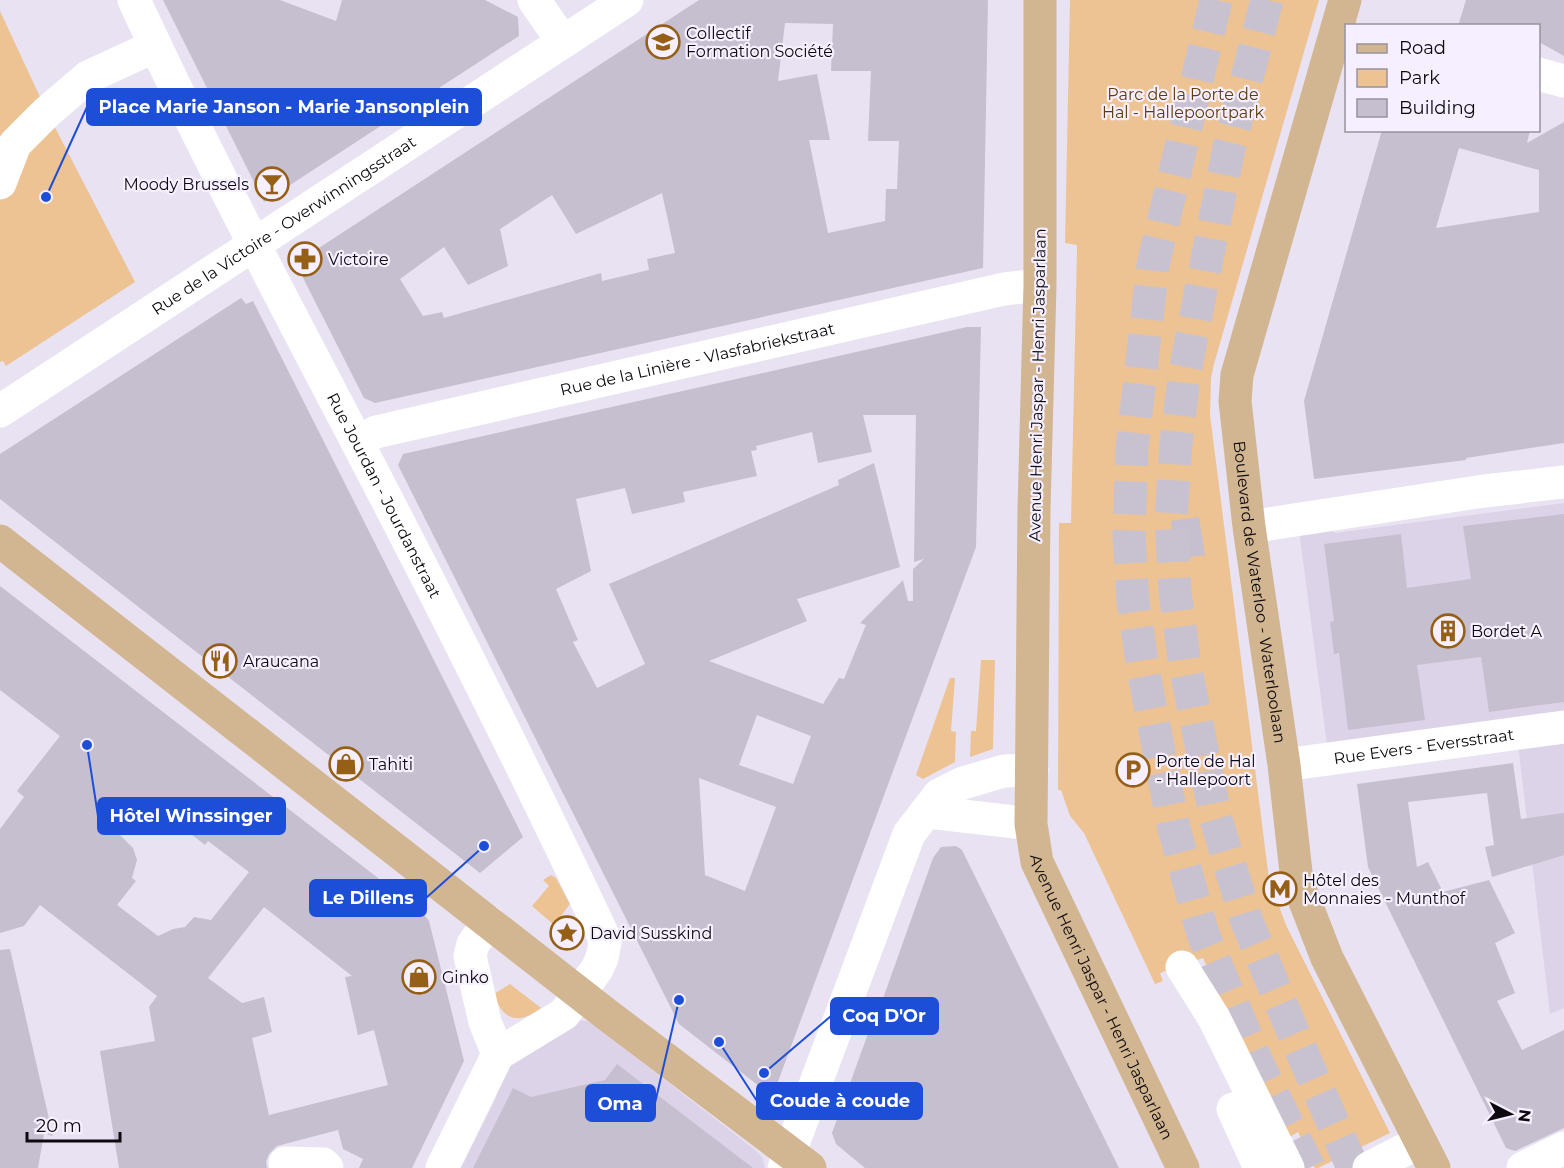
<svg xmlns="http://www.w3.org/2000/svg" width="1564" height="1168" font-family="Montserrat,sans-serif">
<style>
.built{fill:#ddd3e9}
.green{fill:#edc394}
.building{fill:#c6bfcf;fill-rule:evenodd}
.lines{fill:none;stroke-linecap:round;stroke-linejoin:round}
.highway-tunnel{stroke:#c8c2d0;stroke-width:33;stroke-dasharray:33 16;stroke-linecap:butt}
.minor{stroke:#fff;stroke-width:33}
.major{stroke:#d2b591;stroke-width:33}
.labels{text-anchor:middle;stroke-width:4.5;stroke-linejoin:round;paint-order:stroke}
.poi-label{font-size:16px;fill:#0c0a0f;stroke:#f6efff;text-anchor:start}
.park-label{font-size:16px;fill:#5e3c0d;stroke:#f6efff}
.street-label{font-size:16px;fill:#0c0a0f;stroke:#f6efff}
.leader{fill:none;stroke:#1d4ed8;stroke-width:2}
.callout-dot{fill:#1d4ed8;stroke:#f6efff;stroke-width:2}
.callout{fill:#1d4ed8;stroke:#1d4ed8;stroke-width:2}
.callout-label{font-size:18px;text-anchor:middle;font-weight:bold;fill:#fff}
</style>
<rect width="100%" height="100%" fill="#e9e2f2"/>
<!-- built -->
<g class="built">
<polygon points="1564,503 1564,1008 1550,1014 1515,719 1328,752 1299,530 1332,526 1334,533"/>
<polygon points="576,1020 587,1021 594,1025 754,1149 762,1157 765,1168 461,1168 496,1098 492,1087 501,1068"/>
</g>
<!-- green -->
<g class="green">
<polygon points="1070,0 1319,0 1214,364 1211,378 1210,415 1269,879 1286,925 1390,1133 1318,1168 1315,1168 1298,1132 1283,1141 1203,958 1160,973 1163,981 1155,984 1084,833 1070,816 1061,790 1058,790 1059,523 1071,523 1077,249 1077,245 1065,243"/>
<polygon points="0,11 47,112 135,282 6,366 3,361 0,362"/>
<polygon points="981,660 995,660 993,749 970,757 971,731 976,731"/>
<polygon points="950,678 955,678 951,731 956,732 955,762 923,779 916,775"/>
<polygon points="551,875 556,878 570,904 554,925 532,906 549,886 543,880"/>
<path d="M510 984 541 1008C518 1025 503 1021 494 994Z"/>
</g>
<!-- building -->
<g class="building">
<polygon points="163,0 280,0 336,21 342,0 485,0 518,17 519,36 264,202"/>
<path d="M699 0H988L983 268 375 403 364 398 299 270 302 259ZM785 23 833 24 831 71H871L868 141H899L897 189H886L885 221 828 233 809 140H830L817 74 778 81ZM662 193 675 253 647 259 649 270 602 281 601 273 444 318 442 312 423 316 400 279 444 247 468 285 508 266 500 229 552 195 576 234Z"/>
<polygon points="1466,0 1564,0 1564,56 1539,42 1539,26 1458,26"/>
<path d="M1564 122V443L1466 458V460L1314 479 1304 401 1382 130H1530L1527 143ZM1459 148 1539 170V212L1436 228Z"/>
<polygon points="241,298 246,304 253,301 523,837 480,873 0,499 0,454"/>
<path d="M967 327H981L976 547 776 1087 764 1090 679 1024 398 465 403 454ZM863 415H916L914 562 924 559 913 569V601H908L903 580 860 623 866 625 844 679 839 678 823 704 709 661 807 621 797 599 900 567 874 463 838 480 839 485 609 584 645 664 597 688 573 642 578 640 556 589 591 571 576 499 625 488 632 514 685 502 683 492 757 476 751 451 757 450 756 446 812 432 818 463 872 452ZM757 715 811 736 793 784 739 765ZM699 778 776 807 745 891 705 875Z"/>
<polygon points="1564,514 1564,702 1489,712 1481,657 1417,665 1425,720 1348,730 1339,653 1334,654 1330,622 1334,621 1324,544 1401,534 1407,588 1471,579 1463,526"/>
<polygon points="1199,517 1205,555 1176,559 1171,521"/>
<path d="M0 586 422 912 429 921 464 1061 412 1168H359L363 1159 343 1149 338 1130 277 1146 269 1154 266 1162 267 1168H119L100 1051 155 1041 149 1007 157 996 40 905 24 926 0 933V829L24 797 17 791 60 736 0 690ZM146 799 205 845 208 841 249 872 211 920 194 917 185 927 173 929 158 936 117 905 136 881 132 878 137 860 133 848 117 832ZM264 907 352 976 345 977 358 1035 374 1030 388 1085 269 1115 252 1038 272 1032 264 997 242 1003 208 978Z"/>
<polygon points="1513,763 1521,819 1564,813 1564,855 1492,877 1485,847 1494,845 1487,793 1408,802 1417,867 1428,862 1443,892 1489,880 1515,933 1495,943 1515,993 1497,1001 1522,1050 1564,1030 1564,1128 1515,1151 1506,1148 1368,867 1357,784"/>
<polygon points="956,846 962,850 1119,1168 865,1168 836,1144 832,1133 878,1006 880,1007 933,858 941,847"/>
<polygon points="10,949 53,1136 44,1134 38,1168 0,1168 0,950"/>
<polygon points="617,1064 753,1168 473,1168 513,1088 531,1097 605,1080"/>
</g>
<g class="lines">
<!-- highway-tunnel -->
<g class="highway-tunnel">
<polyline points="1216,0 1153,265 1132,448 1129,535 1133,602 1144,674 1174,828 1203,934 1257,1062 1309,1168"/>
<polyline points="1267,0 1229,148 1185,371 1176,444 1171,519 1175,591 1185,665 1216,819 1246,919 1293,1032 1353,1168"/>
</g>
<!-- minor -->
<g class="minor">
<path id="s1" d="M134 0C203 149 280 295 356 440 441 603 524 767 602 933L605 942 602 958 597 969 564 1014 498 1054"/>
<polyline points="534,0 563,42"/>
<polyline points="1538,74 1564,81"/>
<polyline points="0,183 15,144 47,112 88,77 155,46"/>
<path id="s2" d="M0 411 627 0"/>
<path id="s3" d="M357 442 376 432 1004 289 1040 285"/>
<polyline points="1249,527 1484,491 1564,482"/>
<path id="s4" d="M1284 765 1564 727"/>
<polyline points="928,812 1031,824"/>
<polyline points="489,922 473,944 470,956 485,1022 498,1054"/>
<polyline points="1182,967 1214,1018 1288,1168"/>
<polyline points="1233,1109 1260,1168"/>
<polyline points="285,1163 323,1164 327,1168"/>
<polyline points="442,1168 498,1054"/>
<polyline points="784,1168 909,834 939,795 963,783 1004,771 1032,770"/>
<polyline points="1369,1168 1420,1142"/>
<polyline points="1523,1168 1564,1148"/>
</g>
<!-- major -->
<g class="major">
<path id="s5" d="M1040 0V285L1034 509 1031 824 1037 862 1183 1168"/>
<path id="s6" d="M1345 0 1237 375 1235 401 1249 527 1284 765 1297 881 1327 958 1434 1168"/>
<polyline points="0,541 606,1014 810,1168"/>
</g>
</g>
<!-- icons -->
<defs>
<symbol id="school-ring" viewBox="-11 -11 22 22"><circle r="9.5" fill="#f6efff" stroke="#956016" stroke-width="1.5"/><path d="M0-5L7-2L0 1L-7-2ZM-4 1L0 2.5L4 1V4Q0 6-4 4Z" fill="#956016"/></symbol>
<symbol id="bar-ring" viewBox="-11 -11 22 22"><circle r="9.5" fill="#f6efff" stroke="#956016" stroke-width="1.5"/><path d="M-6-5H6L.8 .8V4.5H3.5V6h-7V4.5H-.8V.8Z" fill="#956016"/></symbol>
<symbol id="pharmacy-ring" viewBox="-11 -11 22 22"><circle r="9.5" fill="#f6efff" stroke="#956016" stroke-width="1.5"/><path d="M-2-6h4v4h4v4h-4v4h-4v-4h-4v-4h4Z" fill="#956016"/></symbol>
<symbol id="building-ring" viewBox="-11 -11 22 22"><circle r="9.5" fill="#f6efff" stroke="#956016" stroke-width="1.5"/><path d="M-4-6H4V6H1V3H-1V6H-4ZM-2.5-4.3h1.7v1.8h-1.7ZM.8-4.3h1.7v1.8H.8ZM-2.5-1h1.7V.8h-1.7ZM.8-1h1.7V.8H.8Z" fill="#956016"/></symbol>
<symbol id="restaurant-ring" viewBox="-11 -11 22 22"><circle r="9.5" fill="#f6efff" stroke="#956016" stroke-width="1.5"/><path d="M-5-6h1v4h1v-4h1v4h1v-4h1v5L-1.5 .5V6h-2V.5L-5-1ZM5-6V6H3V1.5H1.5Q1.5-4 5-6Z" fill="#956016"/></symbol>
<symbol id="shop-ring" viewBox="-11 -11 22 22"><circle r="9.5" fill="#f6efff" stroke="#956016" stroke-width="1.5"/><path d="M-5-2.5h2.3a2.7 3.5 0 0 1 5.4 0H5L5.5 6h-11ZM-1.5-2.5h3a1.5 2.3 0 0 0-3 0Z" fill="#956016"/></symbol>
<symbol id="parking-ring" viewBox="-11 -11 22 22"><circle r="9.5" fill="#f6efff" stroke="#956016" stroke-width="1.5"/><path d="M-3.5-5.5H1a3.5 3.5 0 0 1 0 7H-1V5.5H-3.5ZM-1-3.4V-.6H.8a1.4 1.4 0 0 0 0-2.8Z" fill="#956016"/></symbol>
<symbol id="metro-ring" viewBox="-11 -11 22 22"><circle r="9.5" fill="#f6efff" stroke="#956016" stroke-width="1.5"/><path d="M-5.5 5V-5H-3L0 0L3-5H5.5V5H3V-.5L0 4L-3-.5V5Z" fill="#956016"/></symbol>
<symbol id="sight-ring" viewBox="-11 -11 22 22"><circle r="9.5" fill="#f6efff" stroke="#956016" stroke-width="1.5"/><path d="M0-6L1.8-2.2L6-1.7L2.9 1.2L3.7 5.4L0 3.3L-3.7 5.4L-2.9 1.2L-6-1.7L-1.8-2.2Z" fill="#956016"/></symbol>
</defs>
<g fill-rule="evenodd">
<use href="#school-ring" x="644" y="23" width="38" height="38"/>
<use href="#bar-ring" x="253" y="165" width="38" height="38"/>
<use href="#pharmacy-ring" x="286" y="240" width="38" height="38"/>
<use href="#building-ring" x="1429" y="612" width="38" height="38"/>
<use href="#restaurant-ring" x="201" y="642" width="38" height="38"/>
<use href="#shop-ring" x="327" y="745" width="38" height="38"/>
<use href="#parking-ring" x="1114" y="751" width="38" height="38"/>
<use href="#metro-ring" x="1261" y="870" width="38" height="38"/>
<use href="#sight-ring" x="548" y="914" width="38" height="38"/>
<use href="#shop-ring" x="400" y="958" width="38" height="38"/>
</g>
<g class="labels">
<!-- poi labels -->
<g class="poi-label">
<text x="686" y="39">Collectif<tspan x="686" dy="18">Formation Société</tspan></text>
<text x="249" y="190" text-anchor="end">Moody Brussels</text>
<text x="328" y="265">Victoire</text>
<text x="1471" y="637">Bordet A</text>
<text x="243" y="667">Araucana</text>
<text x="1156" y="767">Porte de Hal<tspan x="1156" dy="18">- Hallepoort</tspan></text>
<text x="369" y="770">Tahiti</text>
<text x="1303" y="886">Hôtel des<tspan x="1303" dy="18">Monnaies - Munthof</tspan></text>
<text x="590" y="939">David Susskind</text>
<text x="442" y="983">Ginko</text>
</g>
<!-- park labels -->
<g class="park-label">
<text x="1183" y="100">Parc de la Porte de<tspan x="1183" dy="18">Hal - Hallepoortpark</tspan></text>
</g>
<!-- street labels -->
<g class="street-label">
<text dy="6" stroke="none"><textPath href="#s2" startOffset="339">Rue de la Victoire - Overwinningsstraat</textPath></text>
<text dy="6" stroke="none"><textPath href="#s3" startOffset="351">Rue de la Linière - Vlasfabriekstraat</textPath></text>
<text transform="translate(1037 385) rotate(-89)" y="6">Avenue Henri Jaspar - Henri Jasparlaan</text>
<text dy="6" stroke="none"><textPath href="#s1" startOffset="555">Rue Jourdan - Jourdanstraat</textPath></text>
<text dy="6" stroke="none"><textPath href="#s6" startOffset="609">Boulevard de Waterloo - Waterloolaan</textPath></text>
<text dy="6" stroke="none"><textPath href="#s4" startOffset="141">Rue Evers - Eversstraat</textPath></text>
<text dy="6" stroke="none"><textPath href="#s5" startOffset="1012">Avenue Henri Jaspar - Henri Jasparlaan</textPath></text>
</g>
</g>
<!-- callouts -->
<path class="leader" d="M46 197L87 107M87 745L98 816M484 846L426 898M764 1073L831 1016M719 1042L757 1101M679 1000L655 1103"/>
<g class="callout-dot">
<circle cx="46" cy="197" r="6"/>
<circle cx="87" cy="745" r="6"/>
<circle cx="484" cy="846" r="6"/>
<circle cx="764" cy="1073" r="6"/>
<circle cx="719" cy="1042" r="6"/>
<circle cx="679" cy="1000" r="6"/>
</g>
<g class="callout">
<rect x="87" y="89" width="394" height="36" rx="6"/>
<rect x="98" y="798" width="187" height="36" rx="6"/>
<rect x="310" y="880" width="116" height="36" rx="6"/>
<rect x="831" y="998" width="107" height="36" rx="6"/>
<rect x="757" y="1083" width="165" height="36" rx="6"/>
<rect x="586" y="1085" width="69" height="36" rx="6"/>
</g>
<g class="callout-label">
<text x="284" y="113">Place Marie Janson - Marie Jansonplein</text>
<text x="191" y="822">Hôtel Winssinger</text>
<text x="368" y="904">Le Dillens</text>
<text x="884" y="1022">Coq D'Or</text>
<text x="840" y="1107">Coude à coude</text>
<text x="620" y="1110">Oma</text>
</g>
<!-- legend -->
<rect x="1345" y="24" width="195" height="108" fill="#f6efff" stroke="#98939f" stroke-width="1.5"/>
<rect x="1357" y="44" width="30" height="9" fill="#d2b591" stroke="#98939f" stroke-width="1.5"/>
<text x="1399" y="54" font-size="18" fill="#0c0a0f">Road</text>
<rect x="1357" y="69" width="30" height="18" fill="#edc394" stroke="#98939f" stroke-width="1.5"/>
<text x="1399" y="84" font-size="18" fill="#0c0a0f">Park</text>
<rect x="1357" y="99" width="30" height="18" fill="#c6bfcf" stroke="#98939f" stroke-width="1.5"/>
<text x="1399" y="114" font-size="18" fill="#0c0a0f">Building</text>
<!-- north arrow -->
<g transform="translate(1510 1114) rotate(97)" stroke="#f6efff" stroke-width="4.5" paint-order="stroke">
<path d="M0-4.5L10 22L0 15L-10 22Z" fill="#0c0a0f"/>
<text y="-9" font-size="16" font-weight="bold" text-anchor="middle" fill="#0c0a0f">N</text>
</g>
<!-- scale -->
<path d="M27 1132v9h93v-9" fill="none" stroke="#0c0a0f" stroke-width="3"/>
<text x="36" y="1132" font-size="18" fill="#0c0a0f" stroke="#f6efff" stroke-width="4.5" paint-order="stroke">20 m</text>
</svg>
